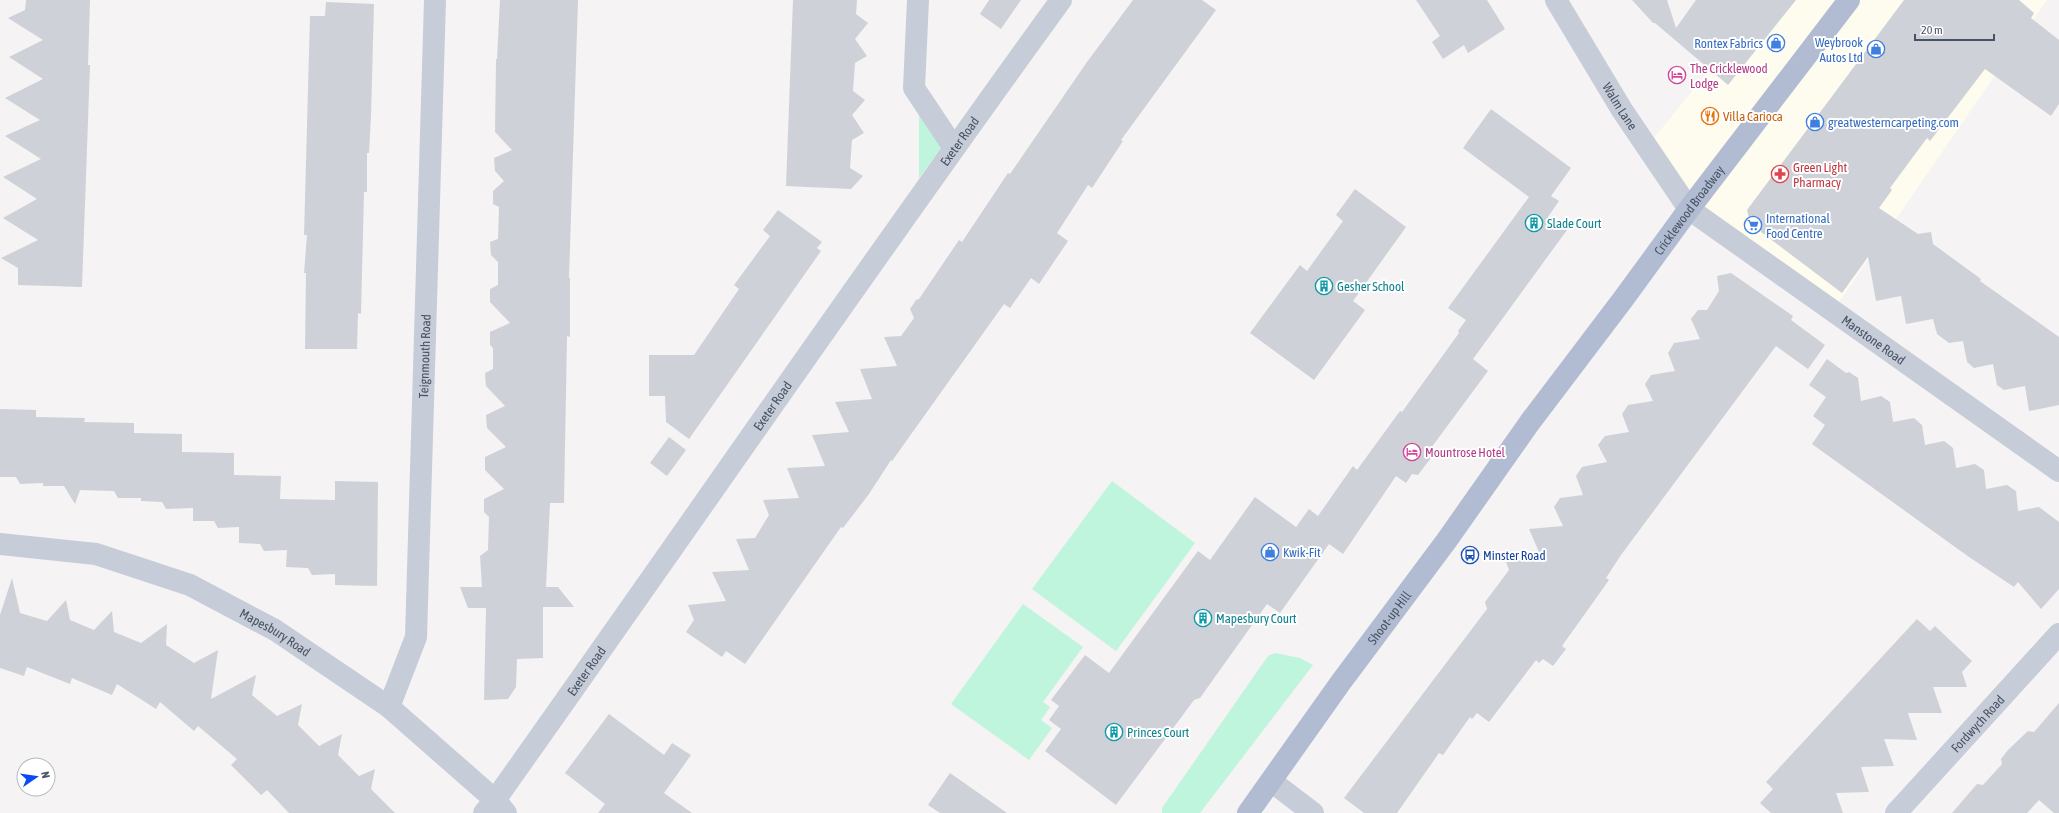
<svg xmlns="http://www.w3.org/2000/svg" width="2059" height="813" font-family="'Asap Condensed',sans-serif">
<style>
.commercial{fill:#fefcee}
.green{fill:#bff4dd}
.building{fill:#cfd1d8}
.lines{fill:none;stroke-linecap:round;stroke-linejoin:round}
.minor{stroke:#c6ccd8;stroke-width:22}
.tertiary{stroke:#c6ccd8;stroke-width:22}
.primary{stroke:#b1bcd3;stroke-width:22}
.labels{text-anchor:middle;stroke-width:4;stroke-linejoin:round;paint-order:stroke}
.shop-label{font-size:13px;fill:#366cbe;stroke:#fff;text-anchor:start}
.hotel-label{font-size:13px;fill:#b23c85;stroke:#fff;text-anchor:start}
.street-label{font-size:13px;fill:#485263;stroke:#fff}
.food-label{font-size:13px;fill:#c56008;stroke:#fff;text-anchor:start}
.health-label{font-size:13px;fill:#be3a42;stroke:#fff;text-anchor:start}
.culture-label{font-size:13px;fill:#0d838f;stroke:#fff;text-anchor:start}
.transit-label{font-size:13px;fill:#164399;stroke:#fff;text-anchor:start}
</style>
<rect width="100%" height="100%" fill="#f5f3f3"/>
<!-- commercial -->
<polygon class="commercial" points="1766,0 2047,0 1836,306 1695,212 1654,138"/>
<!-- green -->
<g class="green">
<polygon points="919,96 948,139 919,178"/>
<polygon points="1112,481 1195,543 1116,651 1032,589"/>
<polygon points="1023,604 1083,647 1043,702 1050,707 1041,720 1052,728 1029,760 951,704"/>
<polygon points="1275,653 1300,658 1313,665 1200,813 1162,813 1162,808 1268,656"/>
</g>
<!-- building -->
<g class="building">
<polygon points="26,0 90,0 88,65 90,65 82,287 18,285 18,268 1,258 38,240 3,218 37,199 3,177 41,159 5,136 40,120 5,98 43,79 9,57 43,40 8,18 25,10"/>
<polygon points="500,0 578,0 569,278 570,278 570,337 567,336 564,503 550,503 546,587 558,587 574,607 543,607 543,658 517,659 516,687 508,699 484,700 486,608 468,608 460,587 482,587 480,556 488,550 489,517 484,512 484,499 504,489 485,470 485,457 506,447 487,428 486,415 505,406 486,386 485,373 493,369 493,348 490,345 490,332 510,323 490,302 490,289 498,285 498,262 491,255 490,242 498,239 499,207 493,204 493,191 504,181 495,171 494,158 512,150 495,132 496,59 497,59"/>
<polygon points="793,0 857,0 856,14 868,23 855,39 867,56 855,63 853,91 865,100 852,115 864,133 852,140 850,168 863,176 851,189 786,186"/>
<polygon points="989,0 1021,0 1001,29 980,14"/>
<polygon points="1133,0 1202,0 1216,10 1121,140 1123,141 1092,188 1088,185 1057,233 1068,241 1039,284 1031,278 1010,308 1004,304 892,461 891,460 869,494 843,528 841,527 745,664 726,651 722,657 686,632 694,620 688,605 726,601 712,572 749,570 736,539 755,538 769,515 763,500 799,498 787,468 825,466 812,435 849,432 835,402 872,399 860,369 897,366 884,337 901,336 914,318 910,309 916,300 919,299 959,240 962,242 1008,173 1010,174 1087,62"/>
<polygon points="1416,0 1487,0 1505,29 1468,53 1464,45 1443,59 1432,42 1440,36"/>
<polygon points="1632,0 1667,0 1676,28 1696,0 1796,0 1728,85 1655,23 1653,23"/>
<polygon points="1904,0 2019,0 2034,13 2031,18 2059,40 2059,104 2051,116 1985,69 1930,141 1927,138 1890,188 1892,190 1879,208 1918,234 1931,232 1933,244 1981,279 1980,281 2059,337 2059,405 2029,411 2025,386 2004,390 1997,385 1993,364 1974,368 1967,362 1963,341 1949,343 1937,334 1933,319 1906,324 1901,296 1876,301 1868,257 1842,293 1761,232 1760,228 1749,219 1747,210"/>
<polygon points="326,2 374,4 371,116 369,153 367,153 367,192 364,192 361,314 358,313 357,349 305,349 306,273 304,273 307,235 304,235 310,16 325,16"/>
<polygon points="1491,109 1571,168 1551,196 1559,201 1548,217 1567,230 1473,359 1488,371 1431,448 1434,454 1418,475 1412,474 1406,483 1396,476 1343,554 1329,544 1280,613 1267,604 1200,698 1194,700 1116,805 1045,751 1061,729 1049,720 1059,706 1051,700 1085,655 1109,673 1198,551 1210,560 1255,497 1296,527 1309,509 1318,516 1353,466 1357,470 1400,411 1402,412 1459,333 1458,331 1466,320 1448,308 1529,197 1463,148"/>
<polygon points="1355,189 1406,227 1353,301 1365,310 1314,380 1250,333 1300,265 1307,271 1343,221 1336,215"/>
<polygon points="778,210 822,242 817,248 821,251 689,439 666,422 665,396 649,396 649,355 694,355 739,289 734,285 770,236 763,230"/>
<polygon points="1731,273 1793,316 1791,320 1825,345 1808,369 1776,346 1621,555 1606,578 1609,580 1562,646 1566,649 1553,666 1543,659 1539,663 1536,660 1489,722 1477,713 1472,719 1470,717 1443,755 1439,753 1397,813 1364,813 1344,798 1487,609 1485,602 1509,570 1506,562 1542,559 1529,529 1563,526 1554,507 1560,498 1583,495 1576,476 1582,467 1607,462 1598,445 1605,436 1629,432 1622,414 1628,405 1653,401 1645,384 1651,375 1675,371 1668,353 1674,343 1700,339 1691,319 1698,310 1707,310 1719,291 1717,276"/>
<polygon points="1827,359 1846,373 1849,372 1858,378 1861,401 1881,396 1890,402 1893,422 1914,418 1922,425 1925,445 1944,441 1953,448 1956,468 1975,464 1984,470 1986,489 2007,485 2016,491 2018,511 2039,507 2059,522 2059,589 2041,609 2018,582 2014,587 1969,557 1812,444 1825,425 1813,416 1826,397 1809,385"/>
<polygon points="0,409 36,410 36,417 85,418 84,422 134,423 134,433 182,434 182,452 234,453 234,475 281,476 280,499 335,500 335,481 378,482 377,586 335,585 335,574 312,575 308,568 286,567 287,550 264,551 260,544 239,543 239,527 218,528 214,521 193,521 193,508 166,509 162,502 141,501 141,498 118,498 114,491 80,490 75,504 64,486 43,486 43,483 20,484 16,477 0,477"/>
<polygon points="669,437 686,450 667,476 650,463"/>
<polygon points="12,578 20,613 47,621 66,600 70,620 94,630 112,611 114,632 141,643 167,624 166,645 194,663 218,650 211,699 256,675 252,695 277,716 302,704 298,725 319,746 342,734 338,755 359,776 375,769 371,789 395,813 289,813 267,790 261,795 231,765 237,759 198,726 194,731 160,702 156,709 117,684 112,695 72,678 70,684 27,667 24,676 0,668 0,615"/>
<polygon points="1917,619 1930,631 1935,626 1972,661 1962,672 1967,687 1933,687 1942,713 1908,713 1917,740 1884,739 1894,766 1861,767 1869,792 1836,793 1843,813 1771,813 1760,803 1773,789 1766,782"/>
<polygon points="2059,703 2059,813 2054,813 2039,800 2027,813 1952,813 1977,784 1983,785 2002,764 2001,759 2008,750 2028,731 2034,732"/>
<polygon points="609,714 664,755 672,743 691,755 664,793 692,813 598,813 605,804 565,773"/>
<polygon points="950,773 1007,813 940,813 928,805"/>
</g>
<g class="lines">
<!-- minor -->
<g class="minor">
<polyline points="918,0 914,88 954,148"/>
<path id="s1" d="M1556 0 1622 110 1689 209 2059 471"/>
<path id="s2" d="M389 707 416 637 435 0"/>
<polyline points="1271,781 1313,813"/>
<path id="s3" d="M484 813 495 800C684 534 869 264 1061 0"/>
<path id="s4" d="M1896 813 2059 634"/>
</g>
<!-- tertiary -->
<path class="tertiary" id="s5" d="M0 544 96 554 190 585 275 630 389 707 495 800 506 813"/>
<!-- primary -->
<path class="primary" id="s6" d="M1248 813 1341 682 1447 540 1530 422 1624 298 1689 209 1849 0"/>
</g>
<!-- icons -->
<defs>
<symbol id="shop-ring" viewBox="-11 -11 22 22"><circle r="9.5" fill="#fff" stroke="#3f7fe0" stroke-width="1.5"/><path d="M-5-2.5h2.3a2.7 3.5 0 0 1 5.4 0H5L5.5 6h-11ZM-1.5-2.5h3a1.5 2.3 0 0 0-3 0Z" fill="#3f7fe0"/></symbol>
<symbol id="hotel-ring" viewBox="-11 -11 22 22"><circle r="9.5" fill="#fff" stroke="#d1479c" stroke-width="1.5"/><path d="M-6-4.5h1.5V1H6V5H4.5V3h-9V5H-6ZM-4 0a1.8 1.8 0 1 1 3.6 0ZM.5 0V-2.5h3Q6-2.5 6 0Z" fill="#d1479c"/></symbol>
<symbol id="restaurant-ring" viewBox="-11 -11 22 22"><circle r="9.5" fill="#fff" stroke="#e8710a" stroke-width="1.5"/><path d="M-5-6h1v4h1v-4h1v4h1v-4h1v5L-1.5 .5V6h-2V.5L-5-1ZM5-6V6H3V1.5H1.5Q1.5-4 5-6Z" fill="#e8710a"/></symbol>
<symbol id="pharmacy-ring" viewBox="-11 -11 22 22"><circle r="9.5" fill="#fff" stroke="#e0444e" stroke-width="1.5"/><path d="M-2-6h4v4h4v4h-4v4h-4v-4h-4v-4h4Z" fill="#e0444e"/></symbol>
<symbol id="building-ring" viewBox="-11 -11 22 22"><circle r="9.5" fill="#fff" stroke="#0f9aa8" stroke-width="1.5"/><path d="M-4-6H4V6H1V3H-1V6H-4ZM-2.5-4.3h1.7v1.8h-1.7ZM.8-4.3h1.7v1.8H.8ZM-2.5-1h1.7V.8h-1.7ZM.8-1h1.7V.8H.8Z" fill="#0f9aa8"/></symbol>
<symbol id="supermarket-ring" viewBox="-11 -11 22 22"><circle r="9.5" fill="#fff" stroke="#3f7fe0" stroke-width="1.5"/><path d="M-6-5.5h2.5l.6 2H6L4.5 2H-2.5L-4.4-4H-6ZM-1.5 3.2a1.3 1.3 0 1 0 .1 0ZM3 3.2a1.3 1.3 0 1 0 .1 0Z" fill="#3f7fe0"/></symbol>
<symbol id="bus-ring" viewBox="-11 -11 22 22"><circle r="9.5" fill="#fff" stroke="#1a4fb4" stroke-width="1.5"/><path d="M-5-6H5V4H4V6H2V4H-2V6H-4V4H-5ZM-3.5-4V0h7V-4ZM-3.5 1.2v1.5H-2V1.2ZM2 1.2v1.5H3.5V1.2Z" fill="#1a4fb4"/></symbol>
</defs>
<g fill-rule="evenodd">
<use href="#shop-ring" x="1766" y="33" width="20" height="20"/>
<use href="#shop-ring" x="1866" y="39" width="20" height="20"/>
<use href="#hotel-ring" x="1667" y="65" width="20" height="20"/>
<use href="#restaurant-ring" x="1700" y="106" width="20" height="20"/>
<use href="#shop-ring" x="1805" y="112" width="20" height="20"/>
<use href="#pharmacy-ring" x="1770" y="164" width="20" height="20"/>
<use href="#building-ring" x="1524" y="213" width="20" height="20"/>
<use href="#supermarket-ring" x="1743" y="215" width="20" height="20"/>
<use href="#building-ring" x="1314" y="276" width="20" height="20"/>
<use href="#hotel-ring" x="1402" y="442" width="20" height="20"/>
<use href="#shop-ring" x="1260" y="542" width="20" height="20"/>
<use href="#bus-ring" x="1460" y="545" width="20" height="20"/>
<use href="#building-ring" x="1193" y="608" width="20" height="20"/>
<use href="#building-ring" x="1104" y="722" width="20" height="20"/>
</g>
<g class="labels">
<!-- shop labels -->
<g class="shop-label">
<text x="1863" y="47" text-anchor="end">Weybrook<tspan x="1863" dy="15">Autos Ltd</tspan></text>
<text x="1763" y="48" text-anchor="end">Rontex Fabrics</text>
<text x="1828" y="127">greatwesterncarpeting.com</text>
<text x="1766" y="223">International<tspan x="1766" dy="15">Food Centre</tspan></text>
<text x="1283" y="557">Kwik-Fit</text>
</g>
<!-- hotel labels -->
<g class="hotel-label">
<text x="1690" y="73">The Cricklewood<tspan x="1690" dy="15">Lodge</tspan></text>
<text x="1425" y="457">Mountrose Hotel</text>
</g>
<!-- street labels -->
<g class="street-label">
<text dy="5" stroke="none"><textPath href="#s1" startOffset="124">Walm Lane</textPath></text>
<text dy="5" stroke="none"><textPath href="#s3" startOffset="823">Exeter Road</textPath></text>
<text dy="5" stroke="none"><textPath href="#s6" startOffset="747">Cricklewood Broadway</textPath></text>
<text dy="5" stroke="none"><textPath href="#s1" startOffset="474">Manstone Road</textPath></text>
<text dy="5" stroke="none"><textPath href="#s2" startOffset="356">Teignmouth Road</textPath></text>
<text dy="5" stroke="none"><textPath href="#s3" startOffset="499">Exeter Road</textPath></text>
<text dy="5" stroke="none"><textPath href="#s6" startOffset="241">Shoot-up Hill</textPath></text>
<text dy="5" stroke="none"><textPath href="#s5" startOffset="293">Mapesbury Road</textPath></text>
<text dy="5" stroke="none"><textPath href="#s3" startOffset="175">Exeter Road</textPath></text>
<text dy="5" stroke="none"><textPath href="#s4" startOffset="121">Fordwych Road</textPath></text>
</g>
<!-- food labels -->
<g class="food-label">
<text x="1723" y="121">Villa Carioca</text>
</g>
<!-- health labels -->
<g class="health-label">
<text x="1793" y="172">Green Light<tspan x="1793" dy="15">Pharmacy</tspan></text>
</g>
<!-- culture labels -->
<g class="culture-label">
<text x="1547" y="228">Slade Court</text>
<text x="1337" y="291">Gesher School</text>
<text x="1216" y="623">Mapesbury Court</text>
<text x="1127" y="737">Princes Court</text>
</g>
<!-- transit labels -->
<g class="transit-label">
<text x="1483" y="560">Minster Road</text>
</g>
</g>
<!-- north arrow -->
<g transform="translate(36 777) rotate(77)"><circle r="19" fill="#ffffff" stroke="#b6bac1"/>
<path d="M0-3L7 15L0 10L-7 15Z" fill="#0a49f8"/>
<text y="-6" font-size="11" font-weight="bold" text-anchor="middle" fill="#485263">N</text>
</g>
<!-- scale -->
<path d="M1915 34v6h79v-6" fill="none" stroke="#485263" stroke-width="2"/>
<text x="1921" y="34" font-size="12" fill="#485263" stroke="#ffffff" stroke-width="3" paint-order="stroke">20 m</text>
</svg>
